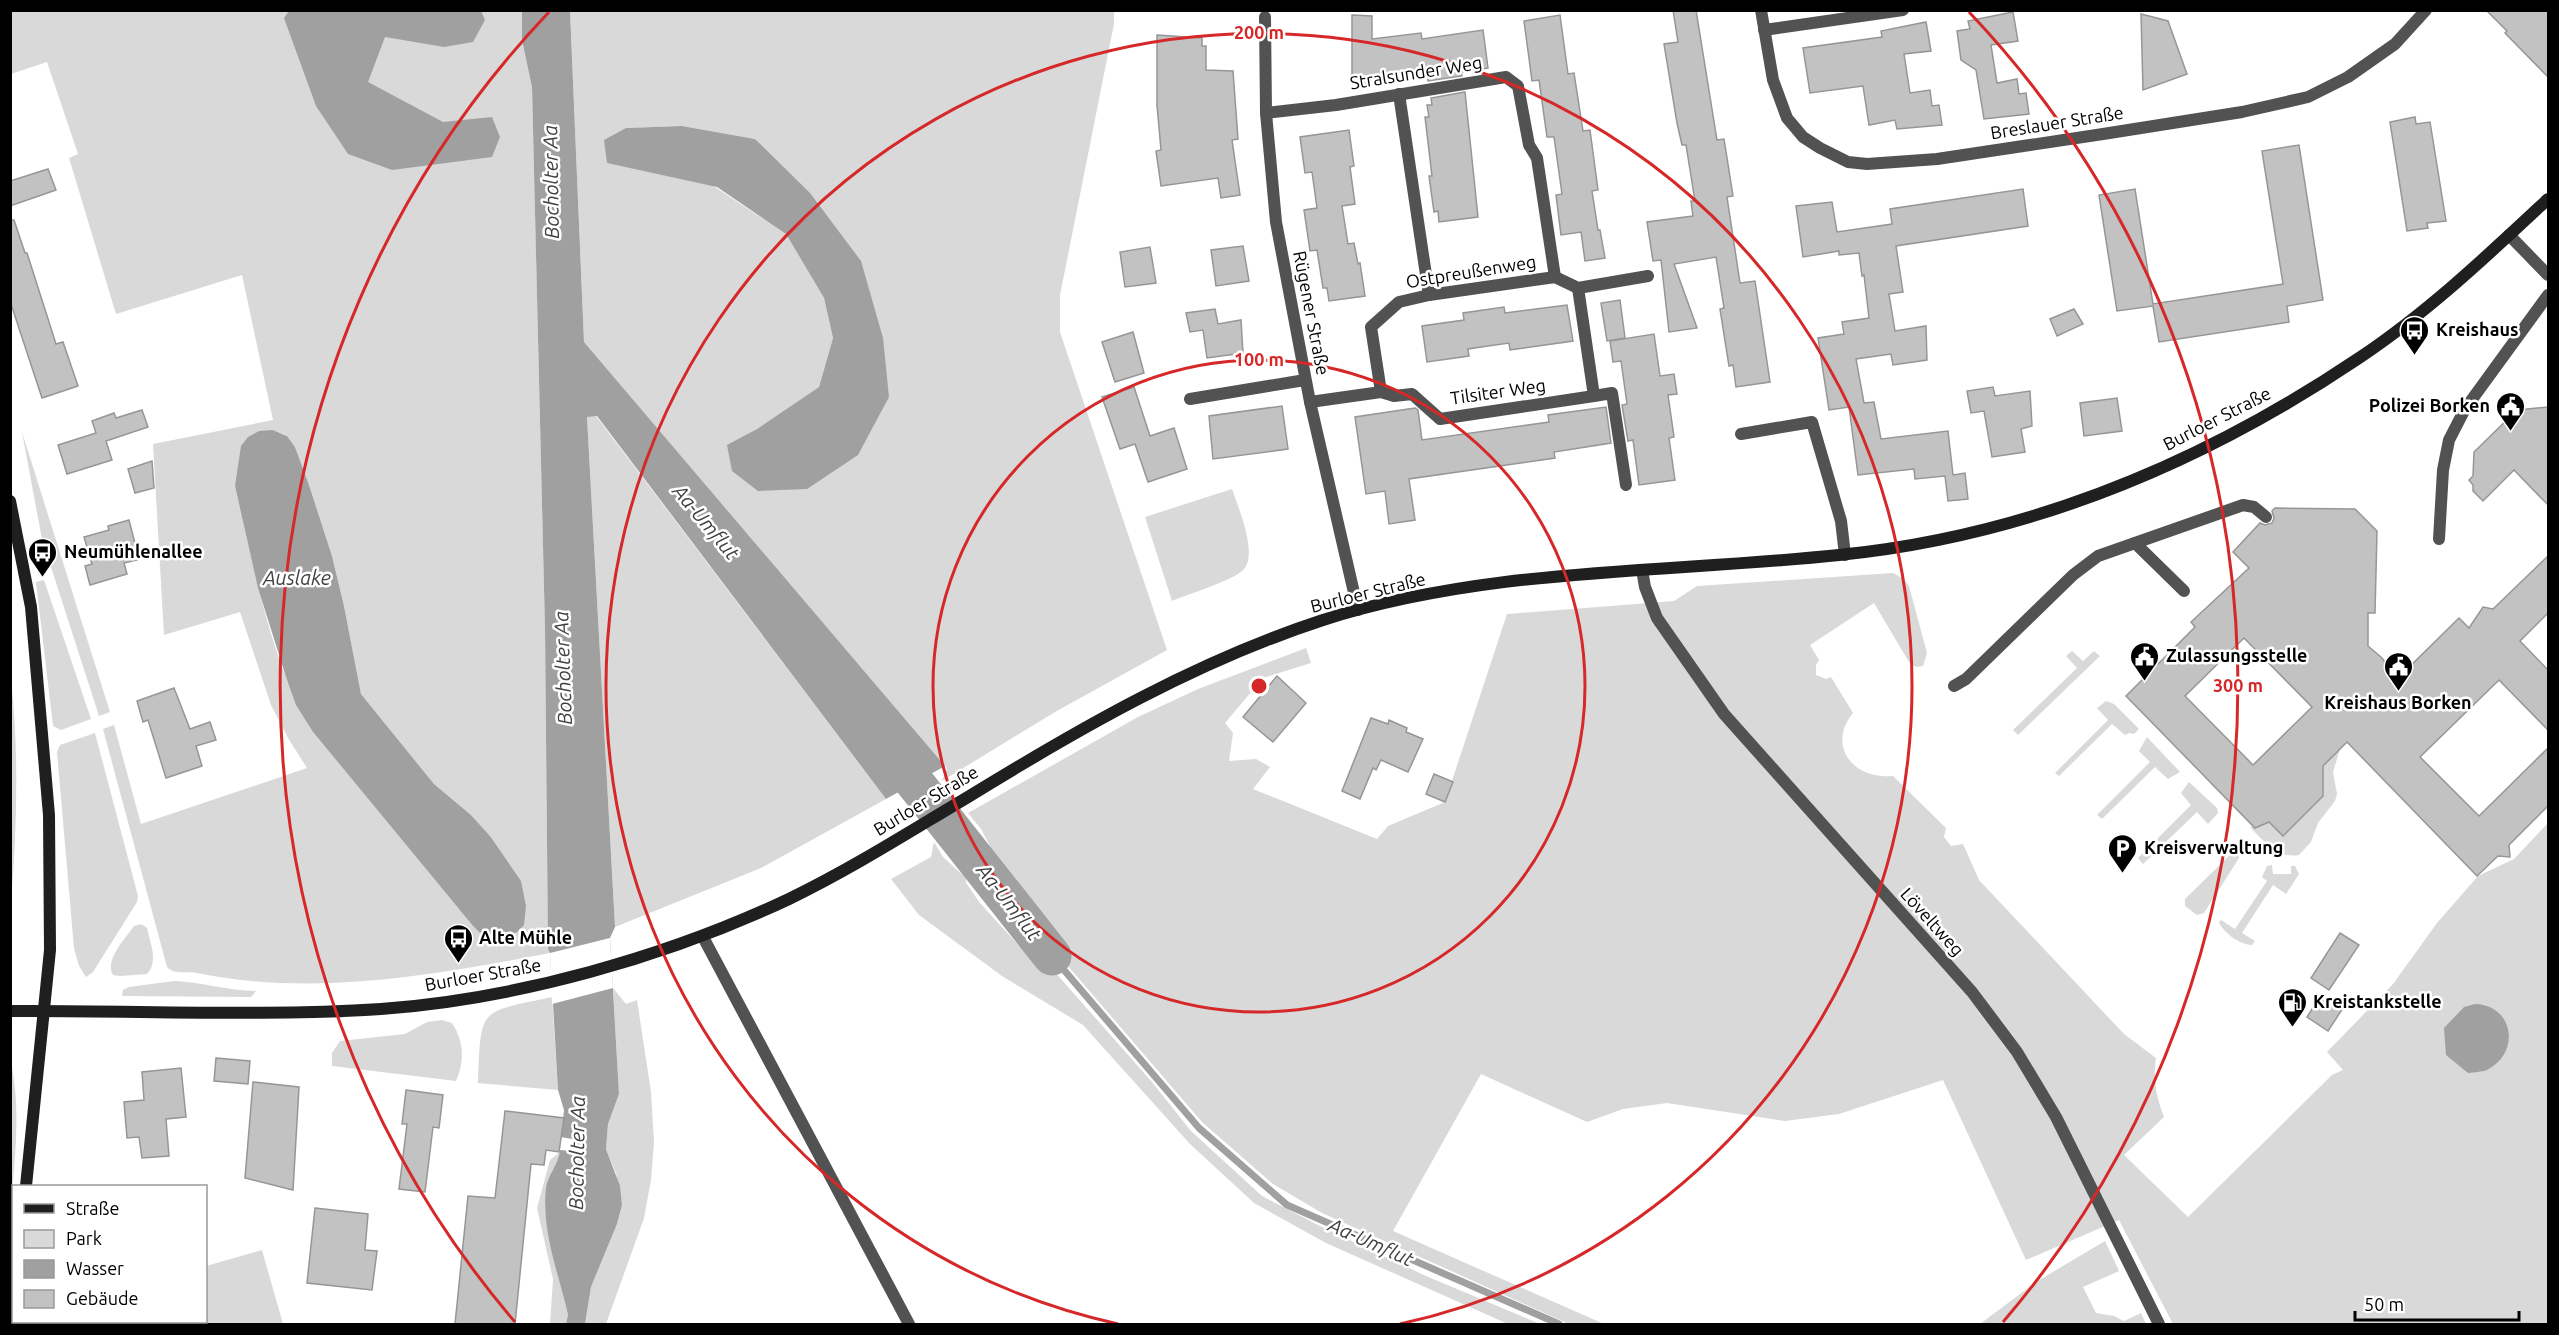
<svg xmlns="http://www.w3.org/2000/svg" width="2559" height="1335" font-family="Ubuntu,sans-serif">
<style>
.green{fill:#d9d9d9;fill-rule:evenodd}
.water{fill:#a0a0a0}
.pier{fill:#fff}
.lines{fill:none;stroke-linecap:round;stroke-linejoin:round}
.stream{stroke:#a0a0a0;stroke-width:7}
.river{stroke:#a0a0a0;stroke-width:39}
.building{fill:#c2c2c2;stroke:#969696;stroke-width:1.5;fill-rule:evenodd}
.lane{stroke:#525252;stroke-width:12}
.street{stroke:#525252;stroke-width:12}
.secondary{stroke:#1f1f1f;stroke-width:12}
.ring{fill:none;stroke:#d62828;stroke-width:3}
.labels{text-anchor:middle;stroke-width:5;stroke-linejoin:round;paint-order:stroke}
.street-label{font-size:18px;fill:#000;stroke:#fff}
.poi-label{font-size:18px;font-weight:bold;fill:#000;stroke:#fff;text-anchor:start}
.water-label{font-size:20px;font-style:italic;fill:#414141;stroke:#fff}
.centre{fill:#d62828;stroke:#fff;stroke-width:3}
.ring-label{font-size:18px;text-anchor:middle;font-weight:bold;fill:#d62828;stroke:#fff;stroke-width:5;stroke-linejoin:round;paint-order:stroke}
</style>
<rect width="100%" height="100%" fill="#fff"/>
<!-- green -->
<g class="green">
<path d="M10 11H522V40L532 86 545 630 548 949 550 953C435 975 314 997 197 973 187 971 174 975 167 967L103 729 114 725 141 824 307 768 288 738 271 705 240 612 164 635 153 444 273 420 242 275 116 314 69 158 78 154 47 62 11 74ZM273 430 286 435 295 447 309 485 332 556 344 606 361 694 434 784 471 815 490 836 498 941 485 938 473 926 313 732C270 662 254 566 235 486Z"/>
<path d="M570 11H1114V24L1060 295V332L1167 650 1055 712 942 781 947 769 945 766 584 342ZM682 126 755 139 889 397 727 446 757 429 819 387 833 338 824 298 786 234 626 128Z"/>
<polygon points="587,416 596,416 886,799 761,868 615,927"/>
<polygon points="22,432 110,712 99,716 42,539"/>
<path d="M1232 489C1238 507 1258 553 1244 569 1235 580 1188 594 1172 601L1145 517Z"/>
<path d="M1893 573 1902 578 1909 586 1927 653 1923 666 1916 667 1909 662 1874 603 1810 645 1819 660 1816 665V675L1826 679 1831 677 1853 713C1826 746 1854 780 1893 776L1946 828 1944 837 1951 846 1963 844 1979 880 2124 1034 2156 1058C2153 1081 2156 1096 2164 1117L2124 1155 2188 1217 2332 1075 2343 1070 2327 1052 2393 984 2437 923 2478 876 2514 859 2548 823V1324H2173L2119 1220 2026 1260 1943 1080 1839 1114 1785 1121 1667 1103 1623 1109 1587 1122 1481 1074 1393 1231 1604 1324H1569L1322 1213 1273 1184 1202 1122 1055 951 1045 918 1000 865 981 829 968 813 1138 717 1198 689 1306 648 1311 663 1263 678 1225 723 1233 733 1229 761 1256 759 1270 767 1253 789 1377 839 1388 826 1445 802 1507 614 1674 601 1697 586Z"/>
<polygon points="44,580 91,719 61,730 53,726 36,582"/>
<polygon points="2072,651 2083,661 2094,651 2100,656 2018,735 2013,730 2077,668 2066,656"/>
<path d="M11 678C19 753 17 827 11 902Z"/>
<polygon points="2106,701 2114,704 2139,729 2134,734 2129,733 2125,735 2112,724 2059,776 2055,773 2108,720 2097,708"/>
<polygon points="95,733 138,896 137,902 93,972 86,977 79,966 74,948 57,752 60,745"/>
<polygon points="2147,737 2180,772 2168,779 2155,767 2102,819 2097,815 2150,762 2139,751"/>
<path d="M2340 749 2333 772 2337 794 2335 801 2318 823 2311 842 2299 855C2277 859 2264 841 2250 827L2262 825 2261 814 2283 836 2323 796V776L2318 770Z"/>
<polygon points="2189,782 2217,808 2218,813 2208,824 2197,812 2143,864 2138,858 2191,805 2181,793"/>
<polygon points="934,842 943,857 966,878 966,883 980,903 1020,947 1046,962 1152,1082 1191,1131 1262,1196 1324,1228 1426,1276 1540,1324 1508,1324 1326,1243 1254,1203 1190,1144 1083,1025 1002,976 919,915 891,879 931,857"/>
<polygon points="2239,848 2239,858 2204,913 2197,915 2185,906 2185,899 2235,850"/>
<path d="M2272 865 2273 874H2291V866H2295L2299 874 2286 894 2273 885 2242 933 2255 941 2252 945C2241 945 2223 933 2219 922L2221 920 2235 929 2267 881 2262 877 2267 866Z"/>
<path d="M141 924 147 928C150 943 159 961 147 974L120 976 113 975C104 960 126 938 134 926Z"/>
<path d="M174 981C202 982 228 991 256 991L251 997 122 996 123 990 129 987Z"/>
<polygon points="613,988 626,1004 637,1000 651,1092 654,1142 651,1180 644,1218 606,1324 585,1324 591,1287 617,1224 622,1205 616,1173 606,1149 608,1124 619,1094"/>
<path d="M552 997 558 1090 478 1083C481 1006 478 1013 552 997Z"/>
<path d="M442 1020 452 1023C464 1041 465 1061 456 1081L332 1066V1053L340 1041 405 1034 427 1022Z"/>
<path d="M11 1062C21 1110 15 1157 11 1205Z"/>
<polygon points="560,1152 559,1161 552,1171 545,1208 548,1233 568,1315 566,1324 550,1324 553,1279 537,1208 550,1160"/>
<polygon points="2105,1241 2119,1271 2083,1287 2096,1313 2114,1316 2124,1321 2141,1313 2146,1324 1980,1324 2036,1282"/>
<polygon points="262,1250 283,1324 41,1324 42,1322 206,1322 206,1266"/>
</g>
<!-- water -->
<g class="water">
<polygon points="289,11 481,11 485,20 473,42 444,47 385,37 368,82 443,122 492,117 500,137 492,157 392,170 348,154 316,106 284,18"/>
<path d="M522 11H570L584 342 945 766 886 799 597 416 587 417 615 927 610 938 619 1094 608 1124 606 1149 620 1186 622 1205 617 1224 591 1287 585 1324H566L568 1315C559 1274 541 1231 546 1188 548 1174 559 1164 560 1150L571 1151 572 1139 561 1137 564 1110 558 1090 550 953 548 949 545 630 532 87 522 40Z"/>
<polygon points="682,126 755,139 810,193 861,261 883,338 889,397 858,455 807,489 758,491 732,471 727,445 757,429 819,387 833,338 824,298 786,234 717,187 607,163 604,140 626,128"/>
<polygon points="273,430 287,436 295,447 309,485 332,556 344,606 361,694 434,784 471,815 490,836 521,881 526,906 524,925 517,932 498,941 485,938 473,926 313,732 296,705 286,677 258,588 235,486 241,446 248,437 259,431"/>
<path d="M2475 1004C2514 1005 2521 1053 2487 1070 2482 1072 2474 1072 2468 1073L2446 1055 2444 1028 2464 1007Z"/>
</g>
<!-- pier -->
<polygon class="pier" points="610,938 613,988 552,1004 550,953"/>
<g class="lines">
<!-- stream -->
<polyline class="stream" points="1052,956 1199,1128 1287,1205 1559,1324"/>
<!-- river -->
<polyline class="river" points="881,740 1052,956"/>
</g>
<!-- building -->
<g class="building">
<polygon points="1673,10 1696,10 1717,140 1724,139 1733,196 1727,197 1740,283 1755,281 1770,382 1736,387 1733,365 1729,366 1720,309 1724,308 1716,257 1674,264 1697,328 1669,332 1661,260 1653,261 1647,222 1693,216 1691,201 1695,201 1686,145 1682,145 1677,123 1664,44 1678,42"/>
<polygon points="2486,10 2548,10 2548,77 2505,33 2507,31"/>
<polygon points="2013,12 2018,41 1991,45 1997,83 2017,79 2019,94 2026,93 2029,114 1984,119 1976,70 1961,60 1957,31 1970,29 1968,21"/>
<polygon points="2141,14 2168,21 2187,74 2143,90"/>
<polygon points="1352,15 1372,16 1372,39 1421,33 1422,39 1483,30 1488,68 1461,72 1462,76 1428,81 1427,71 1372,79 1372,84 1352,84"/>
<polygon points="1560,15 1568,74 1574,73 1583,131 1590,130 1598,190 1592,191 1598,230 1600,230 1605,258 1585,261 1581,232 1561,235 1556,195 1562,194 1554,137 1547,137 1539,80 1532,81 1524,21"/>
<polygon points="1926,22 1931,51 1904,54 1910,93 1930,90 1932,106 1939,105 1942,125 1897,129 1895,120 1869,125 1863,86 1810,93 1803,48 1882,37 1881,31"/>
<polygon points="1157,35 1202,38 1202,46 1206,46 1206,70 1233,71 1238,139 1232,140 1240,195 1221,198 1218,178 1161,186 1156,151 1161,150 1157,105"/>
<polygon points="1465,92 1478,217 1439,222 1438,211 1434,212 1429,176 1432,176 1425,117 1429,117 1427,105 1432,105 1431,98"/>
<polygon points="2415,117 2416,124 2430,122 2446,221 2427,223 2428,228 2407,231 2390,122"/>
<polygon points="1349,130 1354,166 1350,167 1355,204 1342,206 1348,244 1354,243 1358,264 1360,263 1365,296 1329,301 1327,288 1323,288 1317,250 1310,251 1304,210 1317,208 1312,172 1305,173 1300,137"/>
<polygon points="2299,145 2323,300 2287,306 2289,322 2159,342 2153,306 2117,311 2099,195 2135,189 2153,304 2283,284 2262,151"/>
<polygon points="48,169 56,190 10,206 10,181"/>
<polygon points="2023,189 2028,226 1896,246 1903,292 1889,294 1895,331 1926,326 1927,360 1893,365 1891,354 1856,359 1864,403 1874,402 1881,439 1948,431 1953,475 1965,473 1968,499 1948,501 1945,476 1915,479 1914,469 1858,475 1849,407 1829,410 1818,338 1844,334 1842,322 1869,318 1864,275 1862,276 1859,253 1839,255 1839,251 1803,257 1796,206 1832,202 1837,232 1892,224 1890,209"/>
<polygon points="10,220 14,220 25,253 27,253 56,344 63,342 78,386 42,398 10,301"/>
<polygon points="1243,246 1249,281 1216,286 1211,250"/>
<polygon points="1150,247 1156,283 1125,287 1120,252"/>
<polygon points="1620,300 1625,338 1607,341 1601,303"/>
<polygon points="1567,305 1573,341 1510,350 1509,343 1488,346 1468,349 1469,356 1427,362 1422,326 1464,320 1463,313 1504,307 1505,313"/>
<polygon points="1215,309 1218,324 1241,320 1243,353 1207,358 1203,330 1190,332 1186,313"/>
<polygon points="2074,309 2083,324 2057,336 2050,319"/>
<polygon points="1133,332 1144,373 1115,382 1102,342"/>
<polygon points="1654,334 1660,376 1674,374 1677,394 1668,395 1674,437 1669,438 1675,480 1639,485 1633,440 1628,441 1622,405 1627,404 1621,361 1613,362 1610,341"/>
<polygon points="1134,387 1150,436 1174,428 1187,469 1148,482 1135,444 1120,449 1102,397"/>
<polygon points="1993,387 1995,396 2030,391 2032,426 2021,429 2025,452 1992,457 1984,411 1971,413 1967,391"/>
<polygon points="2117,398 2122,431 2084,436 2080,403"/>
<polygon points="1282,406 1288,449 1213,459 1209,416"/>
<polygon points="1606,407 1611,443 1554,452 1555,458 1409,479 1415,520 1389,524 1385,491 1366,494 1355,417 1415,408 1418,410 1422,440 1549,422 1548,415"/>
<polygon points="2548,407 2548,505 2514,470 2483,501 2473,491 2473,485 2469,480 2473,476 2474,452 2517,410"/>
<polygon points="142,410 148,427 106,441 112,460 67,474 58,445 96,433 92,421 114,413 116,418"/>
<polygon points="152,461 154,488 135,493 128,469"/>
<path d="M2275 508 2355 509 2377 531 2375 613H2368V646L2382 658 2397 679 2459 618 2469 628 2483 607 2493 609 2548 556V613L2520 641 2548 670V730L2499 680 2420 757 2479 816 2548 748V806L2509 845 2510 857 2498 856 2477 876 2347 742 2323 766V796L2283 836 2269 822 2255 828 2126 696 2146 676 2145 664H2158L2195 627 2191 622 2249 568 2233 552 2260 523 2265 525 2272 523 2274 518 2272 511ZM2244 638 2312 707 2253 765 2185 696Z"/>
<polygon points="129,520 136,547 134,548 137,560 124,563 127,574 90,585 85,566 92,564 84,537 109,530 108,526"/>
<polygon points="1277,676 1306,703 1273,742 1243,717"/>
<polygon points="174,688 190,729 210,722 216,740 196,746 202,766 166,778 148,720 143,722 137,701"/>
<polygon points="1371,718 1388,724 1389,720 1407,728 1406,732 1423,739 1408,772 1381,760 1376,770 1373,768 1360,799 1342,791"/>
<polygon points="1434,774 1453,782 1445,802 1426,794"/>
<polygon points="2340,933 2359,945 2329,990 2311,978"/>
<polygon points="2321,995 2343,1008 2328,1031 2307,1017"/>
<polygon points="216,1058 250,1061 248,1084 214,1081"/>
<polygon points="181,1068 186,1117 166,1119 169,1156 142,1158 139,1137 127,1138 124,1102 144,1100 142,1072"/>
<polygon points="253,1082 299,1087 293,1190 245,1178"/>
<polygon points="406,1090 443,1095 439,1128 433,1127 425,1192 399,1189 407,1124 402,1124"/>
<polygon points="505,1111 564,1118 559,1152 546,1150 544,1165 531,1164 515,1324 455,1324 468,1196 495,1198"/>
<polygon points="315,1208 368,1214 365,1250 377,1251 372,1290 307,1283"/>
</g>
<g class="lines">
<!-- lane -->
<g class="lane">
<polyline points="2509,235 2548,275"/>
<polyline points="1190,399 1305,380"/>
<polyline points="2439,539 2443,470 2449,440 2465,409 2548,295"/>
<polyline points="2135,543 2184,591"/>
<polyline points="1954,686 1966,679 2073,575 2098,556 2243,505 2254,507 2266,517"/>
<polyline points="703,937 909,1324"/>
</g>
<!-- street -->
<g class="street">
<polyline points="1761,10 1773,80 1787,118 1803,137 1820,148 1848,162 1867,164 1937,159 2103,134 2242,112 2308,97 2348,77 2395,44 2426,10"/>
<polyline points="1265,17 1266,113 1276,222 1310,402 1358,610"/>
<polyline points="1764,30 1903,10"/>
<polyline points="1399,94 1429,295"/>
<polyline points="1266,113 1336,105 1506,77 1518,86 1529,145 1537,158 1555,277"/>
<polyline points="1381,392 1394,396 1412,394 1440,419 1594,396 1578,288"/>
<polyline points="1594,396 1612,393 1626,485"/>
<polyline points="1310,402 1381,392 1371,327 1399,302 1429,295 1555,277 1578,288 1648,276"/>
<polyline points="1741,434 1812,422 1841,521 1845,555"/>
<polyline points="1642,570 1645,587 1657,618 1724,714 1972,992 2017,1052 2056,1117 2159,1324"/>
</g>
<!-- secondary -->
<g class="secondary">
<polyline points="10,501 31,607 49,815 50,950 26,1186"/>
<path d="M10 1011C134 1010 258 1017 381 1009 517 999 666 957 789 899 851 869 909 832 968 797 1080 728 1197 661 1323 620 1489 567 1668 573 1839 555 2028 536 2203 463 2359 358 2428 312 2488 255 2548 199"/>
<polyline points="10,1277 14,1261"/>
</g>
</g>
<!-- distance rings -->
<g class="ring">
<circle cx="1259" cy="686" r="326"/>
<path d="M1118 1324A653 653 0 1 1 1400 1324"/>
<path d="M515 1322A979 979 0 0 1 549 12M1969 12A979 979 0 0 1 2003 1322"/>
</g>
<!-- icons -->
<defs>
<symbol id="bus-pin" viewBox="-11 -11 22 30"><path d="M0 17L-7.5 6A9.5 9.5 0 1 1 7.5 6Z" fill="#000" stroke="#fff"/><path d="M-5-6H5V4H4V6H2V4H-2V6H-4V4H-5ZM-3.5-4V0h7V-4ZM-3.5 1.2v1.5H-2V1.2ZM2 1.2v1.5H3.5V1.2Z" fill="#fff"/></symbol>
<symbol id="civic-pin" viewBox="-11 -11 22 30"><path d="M0 17L-7.5 6A9.5 9.5 0 1 1 7.5 6Z" fill="#000" stroke="#fff"/><path d="M-.6-6.5H3V-4.5H.6V-3L4-1V1h2V6H-6V1h2V-1L-.6-3ZM-1.2 2.5V6h2.4V2.5Z" fill="#fff"/></symbol>
<symbol id="parking-pin" viewBox="-11 -11 22 30"><path d="M0 17L-7.5 6A9.5 9.5 0 1 1 7.5 6Z" fill="#000" stroke="#fff"/><path d="M-3.5-5.5H1a3.5 3.5 0 0 1 0 7H-1V5.5H-3.5ZM-1-3.4V-.6H.8a1.4 1.4 0 0 0 0-2.8Z" fill="#fff"/></symbol>
<symbol id="fuel-pin" viewBox="-11 -11 22 30"><path d="M0 17L-7.5 6A9.5 9.5 0 1 1 7.5 6Z" fill="#000" stroke="#fff"/><path d="M-5.5-6h7V0h2V4h1.3V-2.5L3-4.5l.8-.8L6-3V5H2.5V1h-1V6h-7ZM-4.2-4.7v3.2H.2V-4.7Z" fill="#fff"/></symbol>
</defs>
<g fill-rule="evenodd">
<use href="#bus-pin" x="2398" y="314" width="33" height="45"/>
<use href="#civic-pin" x="2494" y="390" width="33" height="45"/>
<use href="#bus-pin" x="26" y="536" width="33" height="45"/>
<use href="#civic-pin" x="2128" y="640" width="33" height="45"/>
<use href="#civic-pin" x="2382" y="650" width="33" height="45"/>
<use href="#parking-pin" x="2106" y="832" width="33" height="45"/>
<use href="#bus-pin" x="442" y="922" width="33" height="45"/>
<use href="#fuel-pin" x="2276" y="986" width="33" height="45"/>
</g>
<g class="labels">
<!-- street labels -->
<g class="street-label">
<text transform="translate(1416 73) rotate(-9)" y="6">Stralsunder Weg</text>
<text transform="translate(2057 123) rotate(-9)" y="6">Breslauer Straße</text>
<text transform="translate(1471 272) rotate(-9)" y="6">Ostpreußenweg</text>
<text transform="translate(1311 313) rotate(79)" y="6">Rügener Straße</text>
<text transform="translate(1498 392) rotate(-8)" y="6">Tilsiter Weg</text>
<text transform="translate(2217 419) rotate(-27)" y="6">Burloer Straße</text>
<text transform="translate(1368 593) rotate(-14)" y="6">Burloer Straße</text>
<text transform="translate(926 801) rotate(-31)" y="6">Burloer Straße</text>
<text transform="translate(1932 922) rotate(48)" y="6">Löveltweg</text>
<text transform="translate(483 975) rotate(-10)" y="6">Burloer Straße</text>
</g>
<!-- poi labels -->
<g class="poi-label">
<text x="2436" y="336">Kreishaus</text>
<text x="2490" y="412" text-anchor="end">Polizei Borken</text>
<text x="64" y="558">Neumühlenallee</text>
<text x="2166" y="662">Zulassungsstelle</text>
<text x="2398" y="709" text-anchor="middle">Kreishaus Borken</text>
<text x="2144" y="854">Kreisverwaltung</text>
<text x="479" y="944">Alte Mühle</text>
<text x="2313" y="1008">Kreistankstelle</text>
</g>
<!-- water labels -->
<g class="water-label">
<text transform="translate(551 182) rotate(-91)" y="7">Bocholter Aa</text>
<text transform="translate(706 522) rotate(50)" y="7">Aa-Umflut</text>
<text x="297" y="585">Auslake</text>
<text transform="translate(563 668) rotate(-92)" y="7">Bocholter Aa</text>
<text transform="translate(1009 902) rotate(52)" y="7">Aa-Umflut</text>
<text transform="translate(577 1153) rotate(-89)" y="7">Bocholter Aa</text>
<text transform="translate(1371 1242) rotate(24)" y="7">Aa-Umflut</text>
</g>
</g>
<circle cx="1259" cy="686" r="9" class="centre"/>
<g class="ring-label">
<text x="1259" y="39">200 m</text>
<text x="1259" y="366">100 m</text>
<text x="2238" y="692">300 m</text>
</g>
<!-- border -->
<rect width="2559" height="1335" fill="none" stroke="#000000" stroke-width="24"/>
<!-- legend -->
<rect x="12" y="1185" width="195" height="138" fill="#ffffff" stroke="#999999" stroke-width="1.5"/>
<rect x="24" y="1204" width="30" height="9" fill="#1f1f1f" stroke="#999999" stroke-width="1.5"/>
<text x="66" y="1215" font-size="18" fill="#000000">Straße</text>
<rect x="24" y="1230" width="30" height="18" fill="#d9d9d9" stroke="#999999" stroke-width="1.5"/>
<text x="66" y="1245" font-size="18" fill="#000000">Park</text>
<rect x="24" y="1260" width="30" height="18" fill="#a0a0a0" stroke="#999999" stroke-width="1.5"/>
<text x="66" y="1275" font-size="18" fill="#000000">Wasser</text>
<rect x="24" y="1290" width="30" height="18" fill="#c2c2c2" stroke="#999999" stroke-width="1.5"/>
<text x="66" y="1305" font-size="18" fill="#000000">Gebäude</text>
<!-- scale -->
<path d="M2355 1311v9h164v-9" fill="none" stroke="#000000" stroke-width="3"/>
<text x="2364" y="1311" font-size="18" fill="#000000" stroke="#ffffff" stroke-width="4.5" paint-order="stroke">50 m</text>
</svg>
